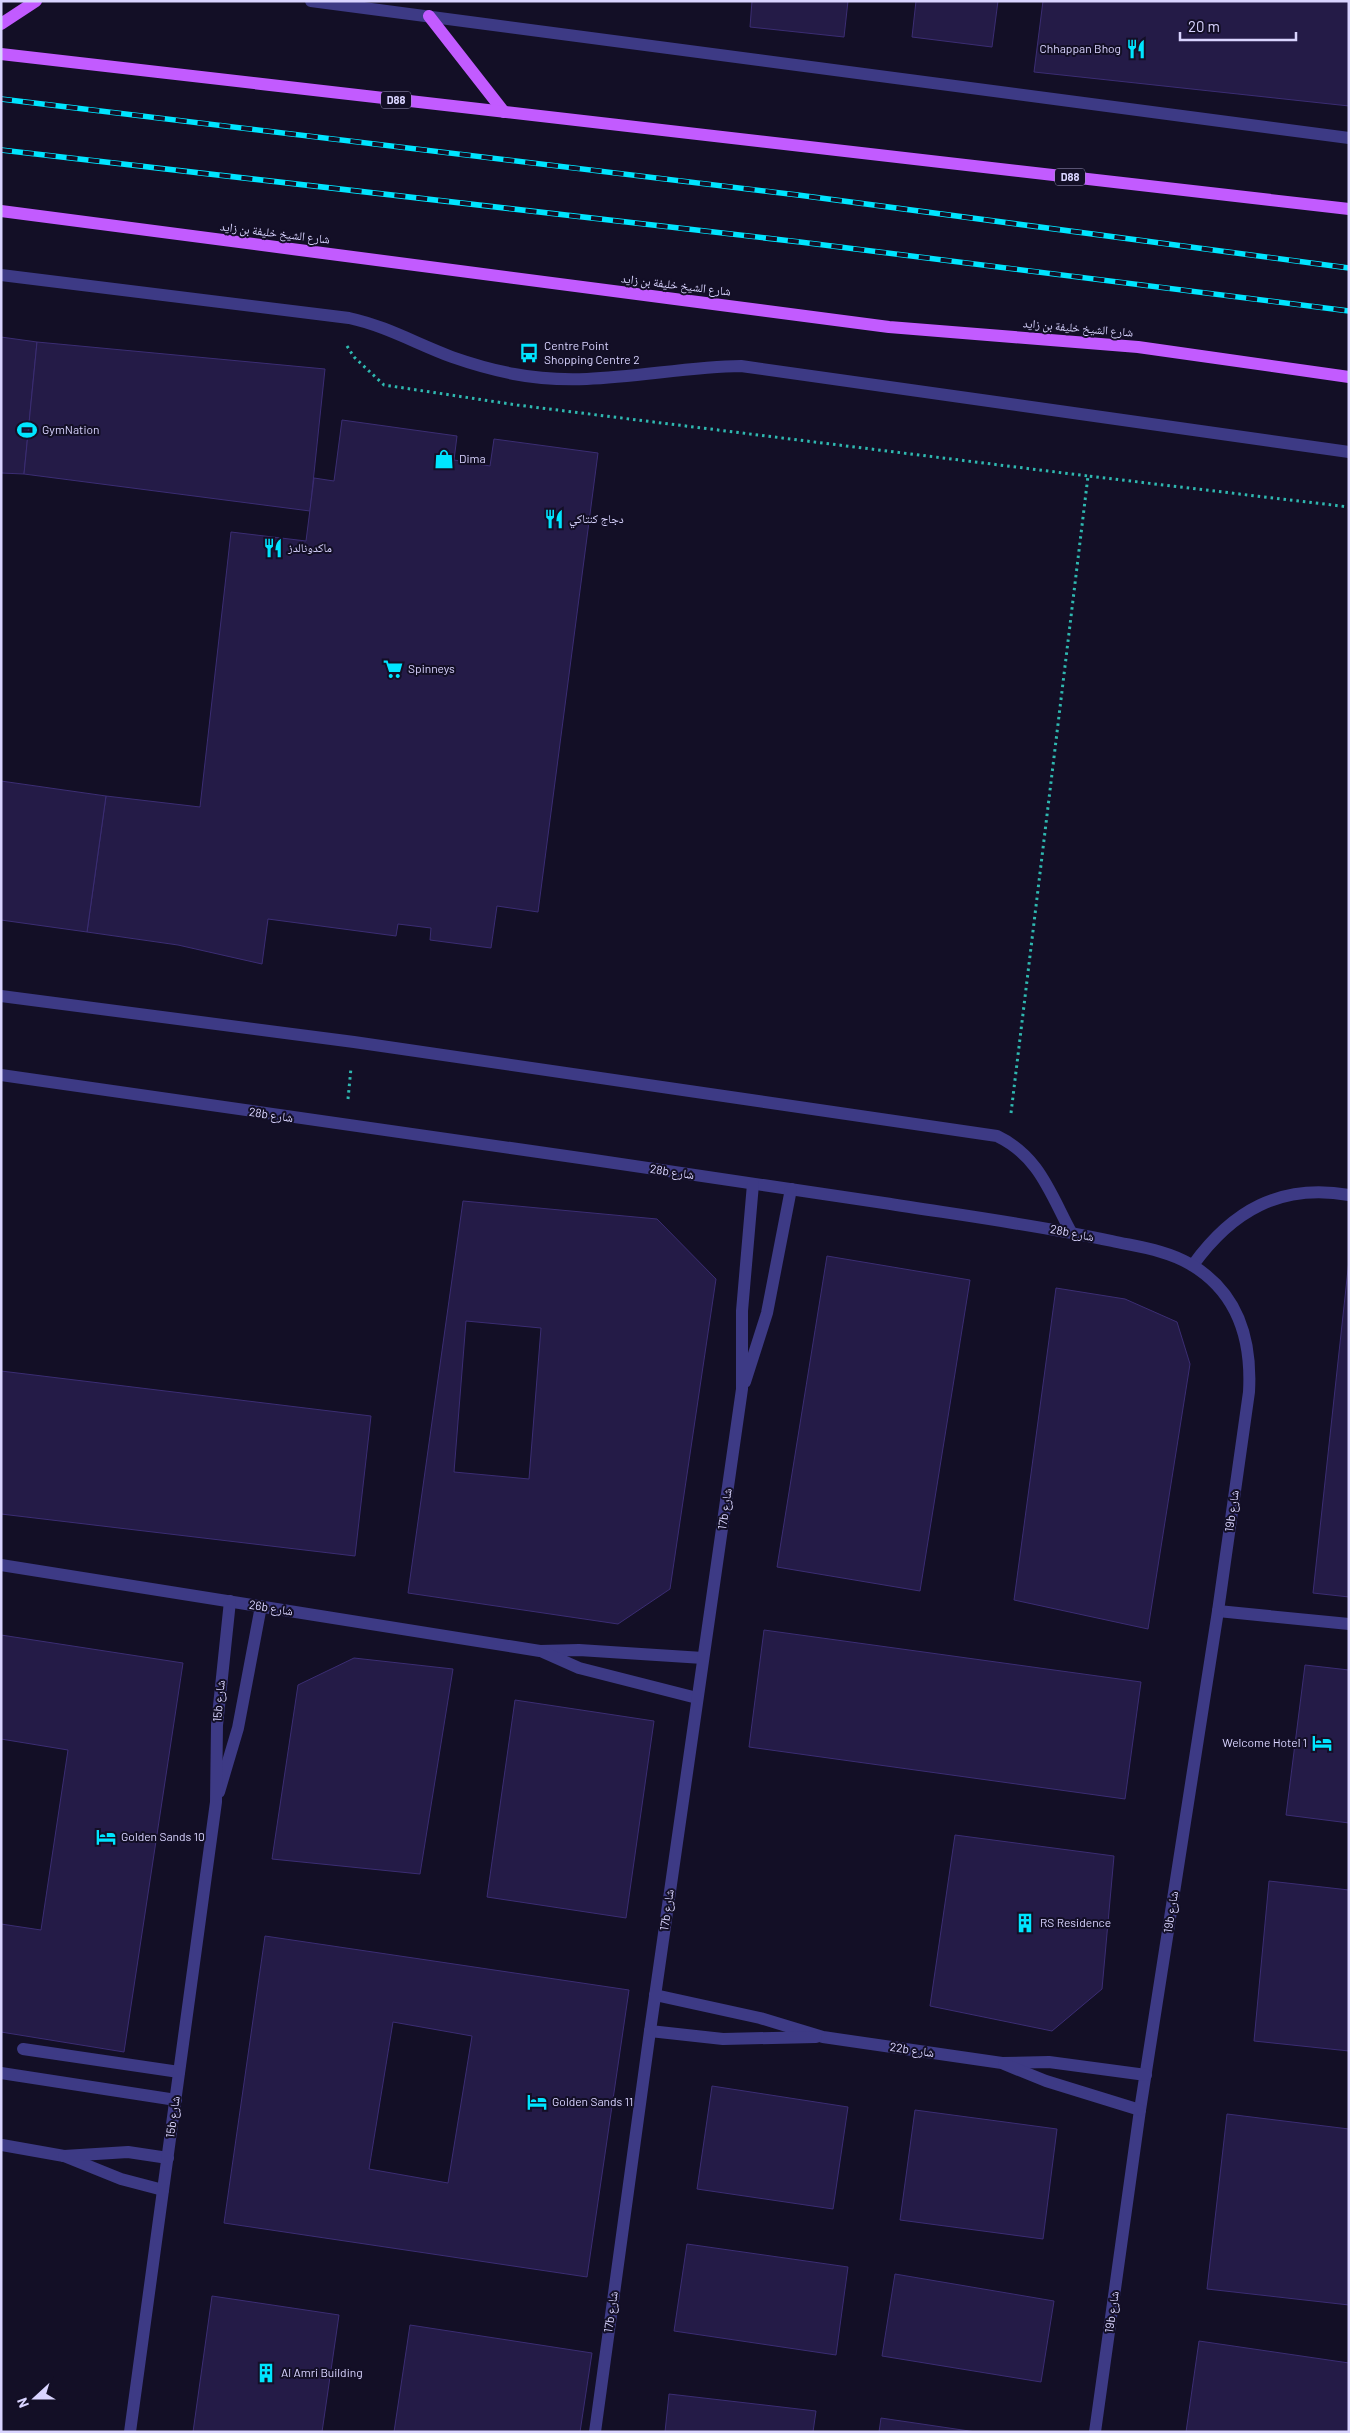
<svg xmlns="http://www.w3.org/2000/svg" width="1350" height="2433" font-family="Barlow,'Noto Naskh Arabic',sans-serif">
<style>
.building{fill:#241b47;stroke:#3b2d73;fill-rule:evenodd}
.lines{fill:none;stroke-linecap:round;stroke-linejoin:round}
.path{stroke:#2fb8b0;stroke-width:3;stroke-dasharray:2.5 4;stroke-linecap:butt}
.lane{stroke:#3d3a85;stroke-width:12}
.street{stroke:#3d3a85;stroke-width:12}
.primary{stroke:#c25bff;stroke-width:12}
.rail-casing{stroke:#00e5ff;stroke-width:5.5}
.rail{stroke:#130f26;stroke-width:4;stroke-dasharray:11;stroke-linecap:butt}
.labels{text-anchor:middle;stroke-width:4;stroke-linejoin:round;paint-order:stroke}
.shield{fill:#130f26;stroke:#9e99be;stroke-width:1}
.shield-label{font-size:11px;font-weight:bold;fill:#d9d4ff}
.poi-label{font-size:12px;fill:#d9d4ff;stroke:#130f26;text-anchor:start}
.street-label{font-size:12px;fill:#d9d4ff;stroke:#130f26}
</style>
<rect width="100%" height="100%" fill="#130f26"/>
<!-- building -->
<g class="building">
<polygon points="752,1 848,1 844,37 750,27"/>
<polygon points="916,1 998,1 992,47 912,37"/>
<polygon points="1043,1 1349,1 1349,106 1034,72"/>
<polygon points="1,337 37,342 24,474 1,473"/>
<polygon points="37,342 325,369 310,511 24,474"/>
<polygon points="342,420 457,436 454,460 490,466 494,439 598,453 538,912 497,906 491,948 430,940 431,928 398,924 396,936 268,919 262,964 178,945 87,932 106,796 200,807 231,532 306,541 314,478 334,481"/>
<polygon points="1,781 106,796 87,932 1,920"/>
<path d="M463 1201 657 1219 716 1279 670 1589 618 1624 408 1593ZM466 1321 541 1328 529 1479 454 1472Z"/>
<polygon points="827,1256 970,1280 920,1591 777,1567"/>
<polygon points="1349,1260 1349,1597 1313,1593"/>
<polygon points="1056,1288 1125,1299 1177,1322 1190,1364 1148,1629 1014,1600"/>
<polygon points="1,1371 371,1416 355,1556 1,1514"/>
<polygon points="764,1630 1141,1682 1125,1799 749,1747"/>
<polygon points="1,1635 183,1663 124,2052 1,2032 1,1924 41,1930 68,1750 1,1739"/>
<polygon points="354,1658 453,1669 420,1874 272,1859 298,1685"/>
<polygon points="1305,1665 1349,1670 1349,1823 1286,1815"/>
<polygon points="515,1700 654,1721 626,1918 487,1897"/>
<polygon points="955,1835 1114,1856 1102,1989 1052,2031 930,2006"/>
<polygon points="1269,1881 1349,1890 1349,2051 1254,2041"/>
<path d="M265 1936 629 1990 587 2277 224 2223ZM393 2022 472 2036 448 2183 369 2169Z"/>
<polygon points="712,2086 848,2107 833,2209 697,2189"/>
<polygon points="915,2110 1057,2129 1043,2239 900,2220"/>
<polygon points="1227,2114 1349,2129 1349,2305 1207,2289"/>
<polygon points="687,2244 848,2267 836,2355 674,2331"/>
<polygon points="895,2274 1054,2301 1041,2382 882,2356"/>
<polygon points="212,2296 339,2315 322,2432 193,2432"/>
<polygon points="410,2325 592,2353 580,2432 394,2432"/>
<polygon points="1199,2341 1349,2363 1349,2432 1186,2432"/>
<polygon points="669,2394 816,2411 813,2432 665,2432"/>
<polygon points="881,2418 976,2432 879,2432"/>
</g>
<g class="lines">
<!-- path -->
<g class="path">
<polyline points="347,346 354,357 384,385 517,405 1088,476"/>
<polyline points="348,1099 351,1068"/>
<polyline points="1011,1113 1088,476 1349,507"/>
</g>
<!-- lane -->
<g class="lane">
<polyline points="311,1 1349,138"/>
<path d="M1 275 349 318C386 326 417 344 452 357 472 364 493 370 514 374 590 389 666 367 741 366L1349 452"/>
<path d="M1 996 354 1042 997 1136C1039 1156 1050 1193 1071 1232"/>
<path d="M1193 1265C1232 1211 1280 1183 1349 1195"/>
<polyline points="1218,1611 1349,1624"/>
<polyline points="23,2049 179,2072"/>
<polyline points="1,2073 176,2100"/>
<polyline points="2,2145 64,2156 121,2179 163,2190"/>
<polyline points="64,2156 128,2152 168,2158"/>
</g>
<!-- street -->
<g class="street">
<path d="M1 1075C295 1118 590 1158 884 1203 960 1215 1037 1225 1112 1241 1139 1247 1166 1250 1190 1264 1238 1292 1252 1339 1249 1392L1218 1611 1140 2110 1095 2432"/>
<polyline points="745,1382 767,1313 791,1189"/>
<polyline points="1,1565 540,1651 579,1650 703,1658"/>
<polyline points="543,1652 579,1668 697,1698"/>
<polyline points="219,1792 238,1728 261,1606"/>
<polyline points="655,1995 760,2018 823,2037 1002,2063 1049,2062 1146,2075"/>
<polyline points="650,2031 723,2039 816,2037"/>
<polyline points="1004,2064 1046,2081 1140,2110"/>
<polyline points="130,2432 216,1802 217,1725 230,1601"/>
<polyline points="595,2432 650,2031 742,1389 742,1311 753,1184"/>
</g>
<!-- primary -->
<g class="primary">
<polyline points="429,16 504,112"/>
<polyline points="1,24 36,1"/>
<polyline points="1,54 1349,209"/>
<polyline points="1,211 889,327 1138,347 1349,377"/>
</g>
<defs>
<g id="rail">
<polyline points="1,99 798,195 1349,268"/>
<polyline points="1,150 800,242 1349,311"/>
</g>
</defs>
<!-- rail casing -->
<use href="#rail" class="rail-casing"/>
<!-- rail -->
<use href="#rail" class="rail"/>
</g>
<!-- icons -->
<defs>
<symbol id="restaurant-bare" viewBox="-9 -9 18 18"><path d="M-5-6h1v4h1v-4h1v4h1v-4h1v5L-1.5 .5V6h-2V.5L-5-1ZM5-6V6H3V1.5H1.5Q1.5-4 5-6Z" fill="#00e5ff" stroke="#130f26" stroke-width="2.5" paint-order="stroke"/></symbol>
<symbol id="bus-bare" viewBox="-9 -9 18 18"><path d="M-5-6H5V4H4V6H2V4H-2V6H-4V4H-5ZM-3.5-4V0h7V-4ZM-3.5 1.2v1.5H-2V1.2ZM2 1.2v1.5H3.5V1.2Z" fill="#00e5ff" stroke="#130f26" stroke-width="2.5" paint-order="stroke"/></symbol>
<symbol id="stadium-bare" viewBox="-9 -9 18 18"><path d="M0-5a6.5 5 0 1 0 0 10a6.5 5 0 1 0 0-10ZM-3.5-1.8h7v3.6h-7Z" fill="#00e5ff" stroke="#130f26" stroke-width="2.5" paint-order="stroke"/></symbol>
<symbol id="shop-bare" viewBox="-9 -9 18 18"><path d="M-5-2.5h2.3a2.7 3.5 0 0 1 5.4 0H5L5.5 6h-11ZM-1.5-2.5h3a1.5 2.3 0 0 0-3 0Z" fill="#00e5ff" stroke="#130f26" stroke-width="2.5" paint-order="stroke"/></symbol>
<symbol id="supermarket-bare" viewBox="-9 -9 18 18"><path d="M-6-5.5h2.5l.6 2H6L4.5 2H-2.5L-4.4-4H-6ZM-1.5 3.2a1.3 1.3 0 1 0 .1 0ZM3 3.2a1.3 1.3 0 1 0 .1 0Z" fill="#00e5ff" stroke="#130f26" stroke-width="2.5" paint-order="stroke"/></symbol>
<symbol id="hotel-bare" viewBox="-9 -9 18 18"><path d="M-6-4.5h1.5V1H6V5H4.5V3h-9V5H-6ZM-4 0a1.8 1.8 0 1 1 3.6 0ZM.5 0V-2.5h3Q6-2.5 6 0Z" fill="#00e5ff" stroke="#130f26" stroke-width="2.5" paint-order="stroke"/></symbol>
<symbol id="building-bare" viewBox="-9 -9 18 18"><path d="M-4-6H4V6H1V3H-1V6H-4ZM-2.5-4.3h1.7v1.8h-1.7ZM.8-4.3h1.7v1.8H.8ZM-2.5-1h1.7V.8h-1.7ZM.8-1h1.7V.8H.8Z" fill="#00e5ff" stroke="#130f26" stroke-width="2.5" paint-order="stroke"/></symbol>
</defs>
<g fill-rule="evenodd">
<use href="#restaurant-bare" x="1122" y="35" width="28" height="28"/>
<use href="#bus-bare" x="515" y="339" width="28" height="28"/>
<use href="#stadium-bare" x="13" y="416" width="28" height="28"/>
<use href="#shop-bare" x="430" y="445" width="28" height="28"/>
<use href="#restaurant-bare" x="540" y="505" width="28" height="28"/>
<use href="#restaurant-bare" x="259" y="534" width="28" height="28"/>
<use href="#supermarket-bare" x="379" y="655" width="28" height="28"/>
<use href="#hotel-bare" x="1308" y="1729" width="28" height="28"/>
<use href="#hotel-bare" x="92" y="1823" width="28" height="28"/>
<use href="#building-bare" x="1011" y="1909" width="28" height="28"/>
<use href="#hotel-bare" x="523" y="2088" width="28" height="28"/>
<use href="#building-bare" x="252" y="2359" width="28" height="28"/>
</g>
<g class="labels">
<!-- shield labels -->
<g class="shield">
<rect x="381" y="91.5" width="30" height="17" rx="4"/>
<rect x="1055" y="168.5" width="30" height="17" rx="4"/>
</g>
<g class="shield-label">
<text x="396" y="104">D88</text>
<text x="1070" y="181">D88</text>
</g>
<!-- poi labels -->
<g class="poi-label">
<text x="1121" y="53" text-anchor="end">Chhappan Bhog</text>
<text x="544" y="350">Centre Point<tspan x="544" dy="14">Shopping Centre 2</tspan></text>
<text x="42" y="434">GymNation</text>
<text x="459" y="463">Dima</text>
<text x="569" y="523">دجاج كنتاكي</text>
<text x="288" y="552">ماكدونالدز</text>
<text x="408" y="673">Spinneys</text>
<text x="1307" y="1747" text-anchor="end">Welcome Hotel 1</text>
<text x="121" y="1841">Golden Sands 10</text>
<text x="1040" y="1927">RS Residence</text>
<text x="552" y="2106">Golden Sands 11</text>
<text x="281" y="2377">Al Amri Building</text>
</g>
<!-- street labels -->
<g class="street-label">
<text transform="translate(275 233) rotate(7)" y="4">شارع الشيخ خليفة بن زايد</text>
<text transform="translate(676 285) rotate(7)" y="4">شارع الشيخ خليفة بن زايد</text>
<text transform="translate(1078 328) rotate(5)" y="4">شارع الشيخ خليفة بن زايد</text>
<text transform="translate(271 1115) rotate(8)" y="4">28b شارع</text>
<text transform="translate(672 1172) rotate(8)" y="4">28b شارع</text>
<text transform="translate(1072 1233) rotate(11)" y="4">28b شارع</text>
<text transform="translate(725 1509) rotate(-82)" y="4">17b شارع</text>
<text transform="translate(1232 1511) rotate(-82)" y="4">19b شارع</text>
<text transform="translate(271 1608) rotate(9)" y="4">26b شارع</text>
<text transform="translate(219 1701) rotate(-85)" y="4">15b شارع</text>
<text transform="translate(667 1910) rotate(-82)" y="4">17b شارع</text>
<text transform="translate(1171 1912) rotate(-81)" y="4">19b شارع</text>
<text transform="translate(912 2050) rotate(8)" y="4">22b شارع</text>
<text transform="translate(173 2117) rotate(-82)" y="4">15b شارع</text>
<text transform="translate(611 2312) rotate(-82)" y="4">17b شارع</text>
<text transform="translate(1112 2312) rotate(-82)" y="4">19b شارع</text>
</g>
</g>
<!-- border -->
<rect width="1350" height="2433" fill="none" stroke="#d9d4ff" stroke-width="5"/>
<!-- north arrow -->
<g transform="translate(35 2398) rotate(249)" stroke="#130f26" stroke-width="4" paint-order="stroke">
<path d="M0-4L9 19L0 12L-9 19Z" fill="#d9d4ff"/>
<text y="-8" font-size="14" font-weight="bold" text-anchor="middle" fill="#d9d4ff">N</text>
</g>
<!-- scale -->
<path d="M1180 32v8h116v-8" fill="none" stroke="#d9d4ff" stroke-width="2.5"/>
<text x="1188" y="32" font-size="15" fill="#d9d4ff" stroke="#130f26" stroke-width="4" paint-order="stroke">20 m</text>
</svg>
